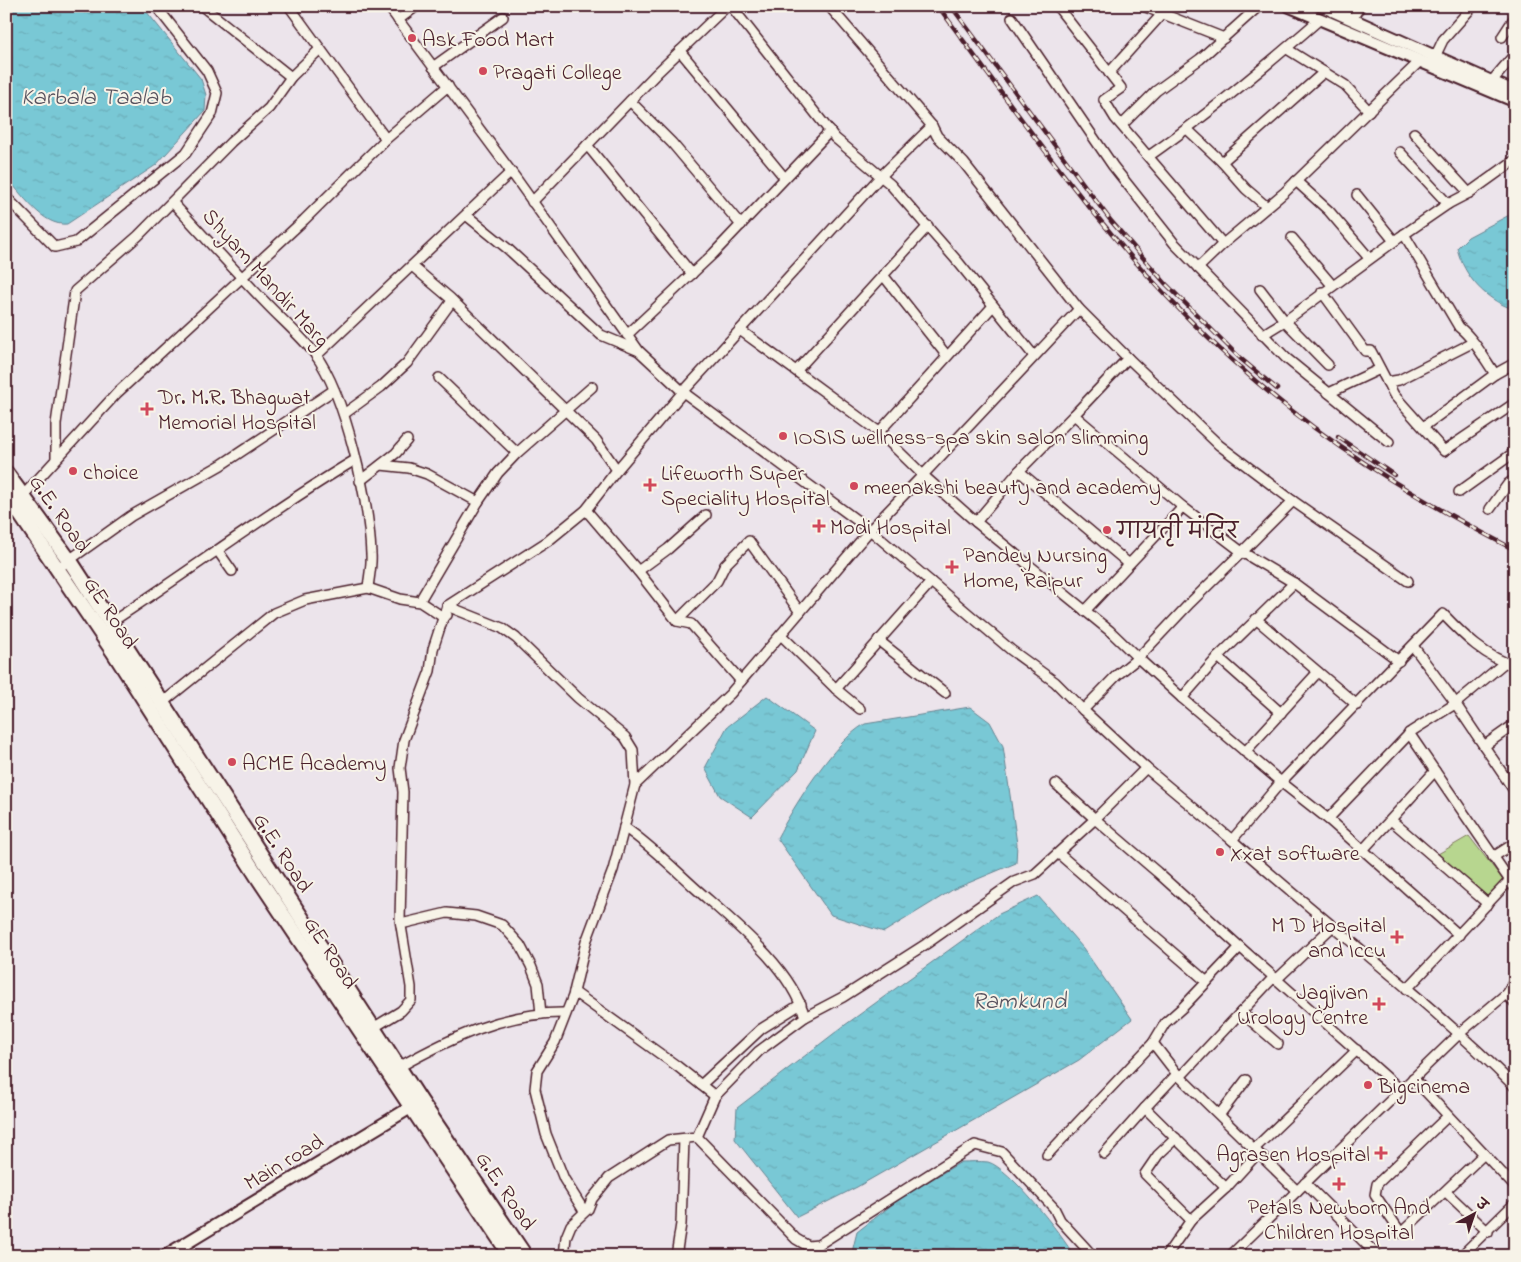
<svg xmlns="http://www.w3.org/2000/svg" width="1521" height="1262" font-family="'Indie Flower','Playpen Sans Deva',sans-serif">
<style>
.green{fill:#b7d68f;stroke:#807a5d}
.water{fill:url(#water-ripples);stroke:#668491}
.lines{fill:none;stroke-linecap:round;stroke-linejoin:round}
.minor-casing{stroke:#4a1f2b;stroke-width:12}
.tertiary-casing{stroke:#4a1f2b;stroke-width:15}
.primary-casing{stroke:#4a1f2b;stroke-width:18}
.minor{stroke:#f7f3e8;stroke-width:9}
.tertiary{stroke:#f7f3e8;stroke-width:11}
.primary{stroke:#f7f3e8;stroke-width:14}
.rail-casing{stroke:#4a1f2b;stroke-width:4.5}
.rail{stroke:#f7f3e8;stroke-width:2.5;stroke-dasharray:8;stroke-linecap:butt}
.poi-dot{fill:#d1495b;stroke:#f7f3e8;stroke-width:2}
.labels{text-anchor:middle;stroke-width:4;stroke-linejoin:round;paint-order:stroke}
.poi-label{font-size:22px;fill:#4a1f2b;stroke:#f7f3e8;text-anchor:start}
.street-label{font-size:22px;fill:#4a1f2b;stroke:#f7f3e8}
.water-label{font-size:24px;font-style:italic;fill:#58525e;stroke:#f7f3e8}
</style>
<defs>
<pattern id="water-ripples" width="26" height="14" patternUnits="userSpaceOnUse" patternTransform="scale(1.25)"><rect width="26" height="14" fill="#79c8d5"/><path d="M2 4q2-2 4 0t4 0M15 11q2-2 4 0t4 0" fill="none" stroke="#6aabb7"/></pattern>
</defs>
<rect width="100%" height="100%" fill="#ece4eb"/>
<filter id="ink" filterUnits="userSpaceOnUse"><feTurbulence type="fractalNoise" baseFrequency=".02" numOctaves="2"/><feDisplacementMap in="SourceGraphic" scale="10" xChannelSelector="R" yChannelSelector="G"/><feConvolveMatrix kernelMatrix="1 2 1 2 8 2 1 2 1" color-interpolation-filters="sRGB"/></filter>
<g filter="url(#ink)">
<!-- green -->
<polygon class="green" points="1469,836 1503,880 1487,896 1438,854"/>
<!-- water -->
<g class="water">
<path d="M6 6H142L201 79 206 95 205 111 156 165 67 224C43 227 21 193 6 177Z"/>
<path d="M1515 212V308L1513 309C1486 300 1464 277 1457 248L1468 237Z"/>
<polygon points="767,696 815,731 798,770 752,817 720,796 705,768 727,727"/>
<path d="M970 707 990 722 1003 746 1017 844 1016 863 954 889 884 932 831 915 777 838C794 806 834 741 865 724Z"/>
<polygon points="1038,896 1083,948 1132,1019 1079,1060 857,1187 797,1217 735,1139 737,1108 845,1025 999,914"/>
<path d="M961 1162C969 1162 980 1161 988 1162 1009 1167 1063 1236 1074 1256H851L857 1232 902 1197Z"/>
</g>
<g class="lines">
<defs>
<g id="minor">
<polyline points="202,6 291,77"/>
<polyline points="289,6 386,139"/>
<polyline points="388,6 515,177 639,351 683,392 870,530 1011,650 1055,682 1083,710"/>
<polyline points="731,6 835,138 890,184 959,263 1034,356"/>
<polyline points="829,6 932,126"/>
<polyline points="1057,6 1121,88 1104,100 1115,118 1223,244"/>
<polyline points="1143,6 1224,38"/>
<polyline points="1012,18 1113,166 1174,243 1286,358 1389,442"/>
<polyline points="1352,19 1360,6"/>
<polyline points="398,20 417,6"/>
<polyline points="1502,37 1515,17"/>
<polyline points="1287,49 1345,85 1369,111"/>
<polyline points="680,51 784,177"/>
<polyline points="1433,61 1443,40 1473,6"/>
<polyline points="433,67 503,17"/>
<polyline points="1109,73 1162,14"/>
<polyline points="1492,81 1515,54"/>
<polyline points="630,101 672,143 741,225"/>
<polyline points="1122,125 1156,91 1200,59 1259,6"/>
<polyline points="1187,129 1222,162 1324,72"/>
<polyline points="1414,133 1469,193"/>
<polyline points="587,145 692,274"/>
<polyline points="1400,152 1448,204"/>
<path d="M1149 156C1209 114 1265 67 1320 19"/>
<polyline points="1222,162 1246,189 1267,207"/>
<polyline points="1296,181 1329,211 1369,258"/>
<polyline points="1357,195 1394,241"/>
<polyline points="6,197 55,247 76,242 186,153 212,114 217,93 207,71 156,6"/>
<path d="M172 202C203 235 233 269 265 302 282 320 300 335 315 354 346 396 369 502 371 554 372 565 369 577 368 588"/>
<polyline points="532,202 657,73 727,6"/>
<polyline points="466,215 508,249 601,335 637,350"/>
<path d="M1404 234 1459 327C1474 339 1484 358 1495 374"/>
<polyline points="1292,238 1332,285"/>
<polyline points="412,266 450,298 596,440 617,470 586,510 548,541 447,606"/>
<polyline points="1198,268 1223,244 1285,192 1419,62"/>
<polyline points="883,275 947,356"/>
<polyline points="1260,289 1284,320 1328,365"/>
<polyline points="1322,292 1365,351 1371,351 1394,395 1444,451 1515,403"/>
<polyline points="627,335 713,254 830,131"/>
<polyline points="1262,335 1288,319 1400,237 1448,204 1469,193 1515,160"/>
<polyline points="316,356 511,172"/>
<polyline points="797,370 928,226"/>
<polyline points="439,378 517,453"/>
<polyline points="1387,382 1399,380 1472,343"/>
<polyline points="1329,393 1380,369"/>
<polyline points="344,414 381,387 407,363 452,301"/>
<polyline points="1074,415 1128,358"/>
<polyline points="1423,427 1495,374 1515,363"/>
<polyline points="879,432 993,306"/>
<polyline points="56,458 56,424 75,291 138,236 231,142 269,108 291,77 320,49"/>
<polyline points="381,465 409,468 427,474 478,502"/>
<polyline points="617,470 683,392 881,176 932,126 937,136 964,163 1079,309 1128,358 1219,445 1293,501 1408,581"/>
<polyline points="1019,471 1128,563"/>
<polyline points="360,481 396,453 407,440"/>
<polyline points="1459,492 1515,452"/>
<polyline points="19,500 117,393 304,220 386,139 448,86"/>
<polyline points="1293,501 1242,552 1294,583 1399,661"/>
<polyline points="1490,509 1508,484 1515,479"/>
<polyline points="586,510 638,571 668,549 706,515"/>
<polyline points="976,522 923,475 1079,309"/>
<polyline points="218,551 232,571"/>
<polyline points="58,568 131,516 221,465 334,390"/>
<polyline points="638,571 677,621 691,624 741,681"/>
<polyline points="422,597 478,502 498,473 517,453 592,387"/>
<polyline points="1085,611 1183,507"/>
<polyline points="1256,619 1357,705"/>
<polyline points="677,621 717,581 725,565 749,541 800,612"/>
<path d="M110 623C193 569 271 510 355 460"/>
<polyline points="781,635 836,689 931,582"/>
<polyline points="878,640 945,693"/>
<polyline points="1413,646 1451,697 1515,792"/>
<polyline points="836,689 860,709"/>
<polyline points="1182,698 1218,657"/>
<polyline points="162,703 274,613 305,600 368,588 400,599 420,602 443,617 447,615"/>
<polyline points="1281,713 1218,657 1294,583"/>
<polyline points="1409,733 1515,888"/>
<polyline points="1484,746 1515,724"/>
<polyline points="1245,752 1318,672"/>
<polyline points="1146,768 1095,819 1157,872 1240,947"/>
<polyline points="635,785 730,694 870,530 923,475 879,432 740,330"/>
<polyline points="1328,819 1412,731 1455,704 1504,663"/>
<polyline points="1391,820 1488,904"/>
<path d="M624 827C650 845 671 866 694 887 733 922 790 966 805 1017"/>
<path d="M1232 840C1325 924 1427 998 1515 1087"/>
<polyline points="1362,851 1435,771"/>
<polyline points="1059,854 1207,982"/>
<polyline points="1493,857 1515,843"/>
<polyline points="401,924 447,913 476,916 502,925 520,945 531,966 538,984 541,1014"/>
<path d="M1459 935 1328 819 1281 782 1182 698 1138 658 1190 603 1242 552 1183 507 1074 415 1019 471 976 522 1110 631 1138 658 1117 675 1083 710 1146 768 1232 840 1281 782 1443 614C1464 636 1485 657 1515 666"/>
<polyline points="1276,980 1333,926"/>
<polyline points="1407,989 1509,881"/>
<polyline points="574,992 677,1066 715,1096"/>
<polyline points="1506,994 1515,1003"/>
<polyline points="1241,1012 1278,1044"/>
<polyline points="373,1028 401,1011 411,1000 411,987 400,920 403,792 400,768 404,740 430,671 433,649 447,606 502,628 516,638 578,698 625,737 633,750 635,785 613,870 586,942 573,996 555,1042 537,1071 535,1089 546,1134 564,1179 584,1211"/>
<polyline points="1153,1043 1177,1074 1297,1191"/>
<path d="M399 1067C451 1038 504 1012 565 1013"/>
<polyline points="1177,1074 1145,1108 1226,1188"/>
<polyline points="1180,1077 1273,978"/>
<polyline points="1413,1078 1515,1187"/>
<polyline points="701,1085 761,1029 801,1004"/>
<polyline points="1220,1114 1246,1080"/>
<polyline points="1448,1116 1377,1184 1375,1195 1401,1233 1484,1154"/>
<polyline points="697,1137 796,1239 808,1246 818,1245 975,1145 1002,1152 1054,1208 1060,1220 1093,1256"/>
<polyline points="1176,1138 1158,1155 1145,1174 1191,1220 1226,1188 1258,1153"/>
<polyline points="1254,1149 1357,1050"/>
<polyline points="1104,1154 1145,1108"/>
<polyline points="1047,1155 1153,1043 1165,1023 1183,1007 1240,947 1401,1090"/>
<polyline points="1305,1183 1378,1256"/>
<polyline points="1446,1192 1488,1232"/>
<polyline points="564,1256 566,1237 571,1225 588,1209 592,1199 609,1178 668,1140 697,1137 715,1096 759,1051 805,1017 843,997 926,944 1014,882 1035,874 1095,819 1056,784"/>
<polyline points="676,1256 681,1224 684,1139"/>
<polyline points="1166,1256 1191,1220"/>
<polyline points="1230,1256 1460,1033 1506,994 1515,980"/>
<polyline points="1461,1256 1515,1203"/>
</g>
<g id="tertiary">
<polyline points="1289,6 1515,101"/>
<polyline points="1322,6 1515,92"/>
<polyline points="165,1256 418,1103"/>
</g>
<g id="primary">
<polyline points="6,473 72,564 421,1102 525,1256"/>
<polyline points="6,493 113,651 259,879 511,1256"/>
</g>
</defs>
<!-- minor casing -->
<use href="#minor" class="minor-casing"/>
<!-- tertiary casing -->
<use href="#tertiary" class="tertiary-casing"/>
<!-- primary casing -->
<use href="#primary" class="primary-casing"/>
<!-- minor -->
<use href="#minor" class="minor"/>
<!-- tertiary -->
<use href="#tertiary" class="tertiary"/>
<!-- primary -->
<use href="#primary" class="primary"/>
<defs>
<g id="rail">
<path d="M938 6C1029 130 1119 259 1234 362 1321 441 1411 496 1515 550"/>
<polyline points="951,6 1111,221 1166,284 1240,358 1277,389"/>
<polyline points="1338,437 1394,475"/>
</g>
</defs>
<!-- rail casing -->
<use href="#rail" class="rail-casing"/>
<!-- rail -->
<use href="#rail" class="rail"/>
</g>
</g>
<!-- markers -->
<g class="poi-dot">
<circle cx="412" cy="38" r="5"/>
<circle cx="483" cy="71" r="5"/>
<path d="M144.5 401.5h5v5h5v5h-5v5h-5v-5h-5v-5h5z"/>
<circle cx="783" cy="436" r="5"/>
<circle cx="73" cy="471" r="5"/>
<path d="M647.5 477.5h5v5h5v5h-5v5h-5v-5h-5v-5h5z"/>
<circle cx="854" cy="486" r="5"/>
<path d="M816.5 518.5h5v5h5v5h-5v5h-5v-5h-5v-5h5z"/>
<circle cx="1107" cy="530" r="5"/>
<path d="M949.5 559.5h5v5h5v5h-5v5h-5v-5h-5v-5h5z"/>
<circle cx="232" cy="762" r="5"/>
<circle cx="1220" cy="852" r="5"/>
<path d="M1394.5 929.5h5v5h5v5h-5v5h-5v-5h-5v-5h5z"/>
<path d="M1376.5 996.5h5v5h5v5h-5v5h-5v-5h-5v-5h5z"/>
<circle cx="1368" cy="1085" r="5"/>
<path d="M1378.5 1145.5h5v5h5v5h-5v5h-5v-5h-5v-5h5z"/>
<path d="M1336.5 1176.5h5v5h5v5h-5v5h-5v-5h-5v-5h5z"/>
</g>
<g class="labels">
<!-- poi labels -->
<g class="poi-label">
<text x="422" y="46">Ask Food Mart</text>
<text x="493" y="79">Pragati College</text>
<text x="158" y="404">Dr. M.R. Bhagwat<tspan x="158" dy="25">Memorial Hospital</tspan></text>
<text x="793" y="444">IOSIS wellness-spa skin salon slimming</text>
<text x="83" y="479">choice</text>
<text x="661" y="480">Lifeworth Super<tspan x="661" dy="25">Speciality Hospital</tspan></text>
<text x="864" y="494">meenakshi beauty and academy</text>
<text x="830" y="534">Modi Hospital</text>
<text x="1117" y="538">गायतृी मंदिर</text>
<text x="963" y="562">Pandey Nursing<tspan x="963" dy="25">Home, Raipur</tspan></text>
<text x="242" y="770">ACME Academy</text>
<text x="1230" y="860">Xxat software</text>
<text x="1386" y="932" text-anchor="end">M D Hospital<tspan x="1386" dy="25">and Iccu</tspan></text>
<text x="1368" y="999" text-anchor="end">Jagjivan<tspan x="1368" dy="25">Urology Centre</tspan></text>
<text x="1378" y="1093">Bigcinema</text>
<text x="1370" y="1161" text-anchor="end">Agrasen Hospital</text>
<text x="1339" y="1214" text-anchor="middle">Petals Newborn And<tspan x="1339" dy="25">Children Hospital</tspan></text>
</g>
<!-- street labels -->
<g class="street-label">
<text transform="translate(267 277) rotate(48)" y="8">Shyam Mandir Marg</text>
<text transform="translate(61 513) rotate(55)" y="8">G.E. Road</text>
<text transform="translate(112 612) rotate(57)" y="8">GE Road</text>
<text transform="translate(284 852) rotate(57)" y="8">G.E. Road</text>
<text transform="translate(332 952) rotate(57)" y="8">GE Road</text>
<text transform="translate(283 1161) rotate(-31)" y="8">Main road</text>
<text transform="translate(507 1190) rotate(56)" y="8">G.E. Road</text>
</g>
<!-- water labels -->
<g class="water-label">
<text x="96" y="104">Karbala Taalab</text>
<text x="1019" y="1008">Ramkund</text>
</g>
</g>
<!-- margin -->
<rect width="1521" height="1262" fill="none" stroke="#f7f3e8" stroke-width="25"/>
<rect x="12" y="12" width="1496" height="1237" fill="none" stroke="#4a1f2b" stroke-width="2" filter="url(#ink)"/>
<!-- north arrow -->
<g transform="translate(1474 1214) rotate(40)" stroke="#f7f3e8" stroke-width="4" paint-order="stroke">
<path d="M0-4L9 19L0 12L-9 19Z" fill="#4a1f2b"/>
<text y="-8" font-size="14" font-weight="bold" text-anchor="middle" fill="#4a1f2b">उ</text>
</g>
</svg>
